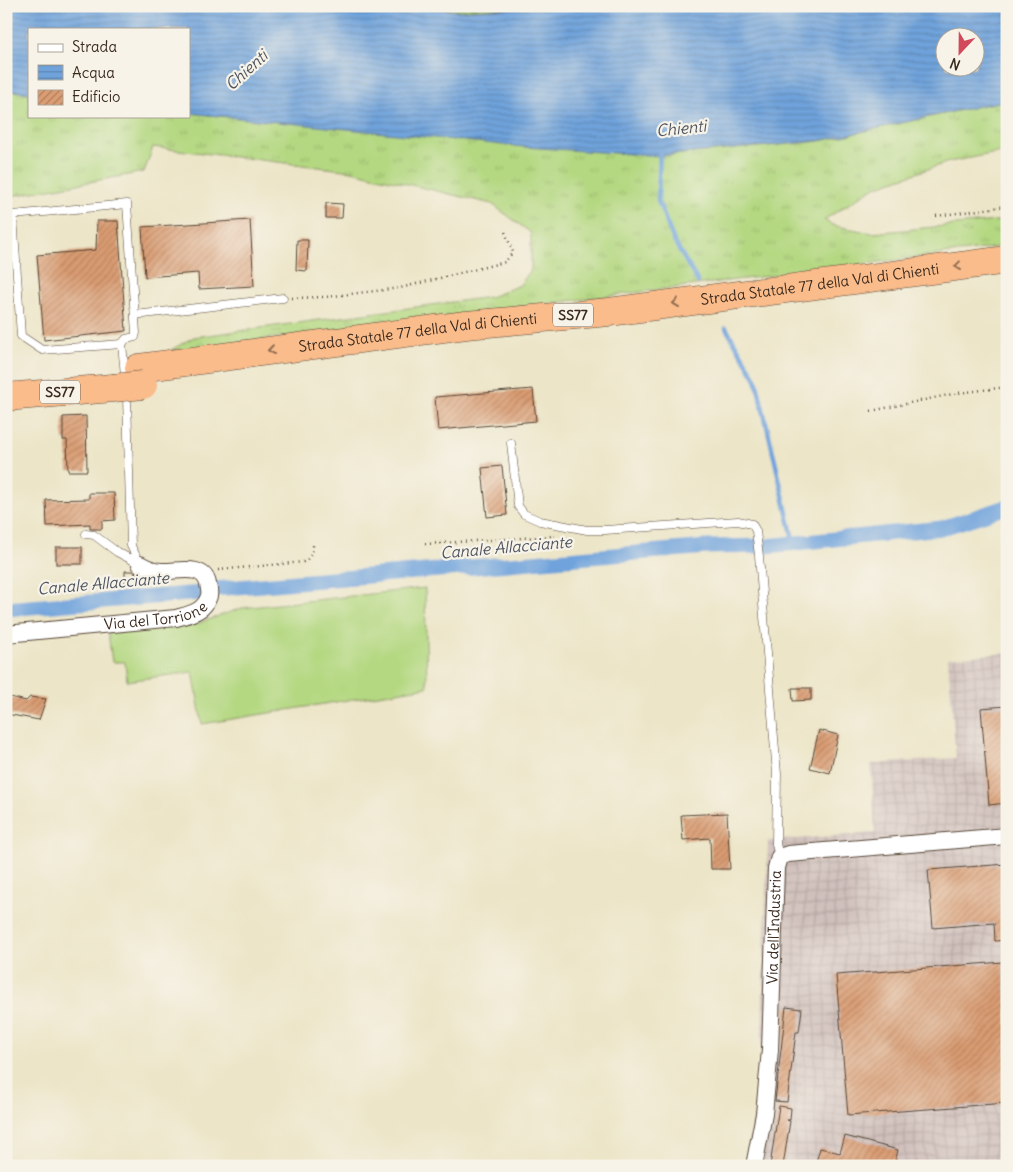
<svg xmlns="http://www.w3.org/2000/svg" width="1013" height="1172" font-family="Delius,sans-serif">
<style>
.industrial{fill:url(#industrial-grid)}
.grass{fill:url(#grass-tufts);stroke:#788150}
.forest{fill:url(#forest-firs);stroke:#657146}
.garden{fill:#b4d881;stroke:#788150}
.water{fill:url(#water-rules);stroke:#56667d;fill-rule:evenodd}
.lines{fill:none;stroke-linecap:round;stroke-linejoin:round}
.stream{stroke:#70a3dc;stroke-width:4.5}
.canal{stroke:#70a3dc;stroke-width:15}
.building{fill:url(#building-hatch)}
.lane-casing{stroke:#564637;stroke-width:9}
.street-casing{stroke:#564637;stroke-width:18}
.highway-casing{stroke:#564637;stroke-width:29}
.path{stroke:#564637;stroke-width:2.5;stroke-dasharray:1 4;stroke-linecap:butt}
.lane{stroke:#fff;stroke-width:8}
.street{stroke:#fff;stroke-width:16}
.highway{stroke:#fabc8b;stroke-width:28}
.highway-bridge-casing{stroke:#564637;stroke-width:29;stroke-linecap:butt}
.highway-bridge{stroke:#fabc8b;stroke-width:28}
.oneway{stroke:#916c4f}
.labels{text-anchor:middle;stroke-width:4.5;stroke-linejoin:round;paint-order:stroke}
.shield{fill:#f7f3e8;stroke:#73665b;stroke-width:1}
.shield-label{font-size:14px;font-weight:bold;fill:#3b2a1e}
.street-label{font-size:15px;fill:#3b2a1e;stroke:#f7f3e8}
.water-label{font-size:16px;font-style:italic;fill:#4e5460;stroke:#f7f3e8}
</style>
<defs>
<pattern id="industrial-grid" width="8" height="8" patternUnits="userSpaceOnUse" patternTransform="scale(1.25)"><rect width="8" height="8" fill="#d0c0bc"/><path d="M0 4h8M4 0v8" fill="none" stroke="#b4a5a1"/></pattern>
<pattern id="grass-tufts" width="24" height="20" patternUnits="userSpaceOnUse" patternTransform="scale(1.25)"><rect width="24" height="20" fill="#b4d881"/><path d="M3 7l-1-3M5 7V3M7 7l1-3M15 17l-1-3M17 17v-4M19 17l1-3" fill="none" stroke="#9cba6f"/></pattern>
<pattern id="forest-firs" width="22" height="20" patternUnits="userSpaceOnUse" patternTransform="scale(1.25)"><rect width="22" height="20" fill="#8fb86f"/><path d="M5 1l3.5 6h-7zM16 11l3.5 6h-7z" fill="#76965b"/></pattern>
<pattern id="water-rules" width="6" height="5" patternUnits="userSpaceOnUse" patternTransform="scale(1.25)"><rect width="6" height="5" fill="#70a3dc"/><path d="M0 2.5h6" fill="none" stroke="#5d85b2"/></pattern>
<pattern id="building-hatch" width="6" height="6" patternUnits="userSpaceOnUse" patternTransform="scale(1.25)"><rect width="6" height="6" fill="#da9c72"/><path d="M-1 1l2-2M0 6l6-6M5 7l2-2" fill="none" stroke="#b27f5d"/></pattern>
</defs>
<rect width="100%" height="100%" fill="#f7f3e8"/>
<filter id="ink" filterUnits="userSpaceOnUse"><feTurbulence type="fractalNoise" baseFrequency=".02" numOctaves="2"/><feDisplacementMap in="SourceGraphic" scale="10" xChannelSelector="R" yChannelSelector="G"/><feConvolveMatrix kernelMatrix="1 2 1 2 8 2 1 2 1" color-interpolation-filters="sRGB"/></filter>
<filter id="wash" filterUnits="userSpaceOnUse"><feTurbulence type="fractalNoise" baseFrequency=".0096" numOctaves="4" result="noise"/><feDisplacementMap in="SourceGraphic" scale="20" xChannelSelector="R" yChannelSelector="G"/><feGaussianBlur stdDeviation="1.12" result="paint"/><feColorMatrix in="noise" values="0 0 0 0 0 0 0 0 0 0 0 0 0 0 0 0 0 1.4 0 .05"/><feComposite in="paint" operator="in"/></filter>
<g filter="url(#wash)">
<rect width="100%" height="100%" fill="#ece5c7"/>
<!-- industrial -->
<polygon class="industrial" points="1007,653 1007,1166 745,1166 754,1115 761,1051 768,841 875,833 871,764 956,758 948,658"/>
<!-- grass -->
<polygon class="grass" points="6,90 29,93 29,116 189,116 189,113 660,156 819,141 1007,100 1007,151 949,162 875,187 824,220 832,225 872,233 1007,220 1007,246 169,351 194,337 490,297 520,285 531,270 531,233 492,204 352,171 153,147 144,172 6,197"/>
<!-- forest -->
<polygon class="forest" points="414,6 541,6 457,11"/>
<!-- garden -->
<polygon class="garden" points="425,588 427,687 202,724 193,672 127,681 125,662 112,662 108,633 196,624 242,608"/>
<!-- water -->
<path class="water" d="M6 6H414L457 11 541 6H1007V100L819 141 660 156 524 147 189 113V29H29V93L6 90ZM946 38H976V68H946Z"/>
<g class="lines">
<!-- stream -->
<g class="stream">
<polyline points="660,151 658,201 674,241 698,282"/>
<polyline points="726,328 756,379 794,543"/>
</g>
<!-- canal -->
<polyline class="canal" points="6,609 201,593 215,589 707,547 767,546 942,528 1007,507"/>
</g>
<g id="blocks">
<!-- building -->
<g class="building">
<polygon points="326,203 343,204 342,218 326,218"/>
<polygon points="250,220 254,286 199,289 198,273 145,277 142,227"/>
<polygon points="97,221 118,221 126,331 44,340 37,255 96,250"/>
<polygon points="297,240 308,240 307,271 296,270"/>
<polygon points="533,389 536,421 438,430 435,397"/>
<polygon points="86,416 87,471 68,471 67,440 63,440 63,417"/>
<polygon points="502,466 507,515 487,517 482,468"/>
<polygon points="89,493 114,493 115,520 102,521 102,529 90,529 90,524 47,526 46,500 89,499"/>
<rect x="56" y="547" width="26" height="17"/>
<polygon points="125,571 133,571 139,575 139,584 125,584"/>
<polygon points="792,688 811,688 811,700 793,701"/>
<polygon points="6,696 26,701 30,697 46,699 39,720 6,714"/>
<polygon points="1007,706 1007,803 989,805 981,708"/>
<polygon points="819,730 838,735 830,773 810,768"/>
<polygon points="727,813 730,869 711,869 710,838 683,840 681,815"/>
<polygon points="1007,864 1007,940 995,941 994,923 933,928 928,870"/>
<polygon points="1003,962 1007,1014 1007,1103 848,1115 836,975"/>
<polygon points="786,1007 802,1009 799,1032 796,1032 787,1102 775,1101"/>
<polygon points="779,1106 791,1108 790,1120 787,1120 790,1121 783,1166 770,1166"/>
<polygon points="845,1136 898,1150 894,1166 815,1166 820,1148 840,1153"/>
</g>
</g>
</g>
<g filter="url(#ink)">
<use href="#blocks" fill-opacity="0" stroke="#564637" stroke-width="1"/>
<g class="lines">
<defs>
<g id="lane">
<polygon points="127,204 136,333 135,337 126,339 122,344 42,350 21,336 13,215"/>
<polyline points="135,315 283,298"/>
<polyline points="122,344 127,396 131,546 140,564"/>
<polyline points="511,443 518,506 524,514 540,521 587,530 605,530 738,521 752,524 756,531 759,556 777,774 776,844 779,857"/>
<polyline points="86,534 94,535 117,552 138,563"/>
</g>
<g id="street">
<path id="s1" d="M6 634 176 618C190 614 204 612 209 596 210 592 209 589 208 584 204 563 177 572 162 571 154 571 147 568 140 564"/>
<path id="s2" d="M754 1166 764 1114 770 1050 776 868 779 857 788 854 1007 836"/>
</g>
<g id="highway">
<path id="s3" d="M139 368 466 325 609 312 1007 260"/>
<polyline points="6,397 113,388"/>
</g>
</defs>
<!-- lane casing -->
<use href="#lane" class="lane-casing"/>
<!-- street casing -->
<use href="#street" class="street-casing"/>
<!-- highway casing -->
<use href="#highway" class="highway-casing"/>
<!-- path -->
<g class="path">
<polyline points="936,216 1007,206"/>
<polyline points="292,298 325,297 400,288 505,262 513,252 505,232"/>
<polyline points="871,411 958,393 1007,387"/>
<polyline points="425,544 555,536"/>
<path d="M218 570 303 562C311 558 313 552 313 544"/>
</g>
<!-- lane -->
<use href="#lane" class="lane"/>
<!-- street -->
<use href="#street" class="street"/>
<!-- highway -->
<use href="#highway" class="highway"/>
<defs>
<polyline id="highway-bridge" points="113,388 143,385"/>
</defs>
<!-- highway-bridge casing -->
<use href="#highway-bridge" class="highway-bridge-casing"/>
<!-- highway-bridge -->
<use href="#highway-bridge" class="highway-bridge"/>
</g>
<!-- one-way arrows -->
<defs><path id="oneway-chevron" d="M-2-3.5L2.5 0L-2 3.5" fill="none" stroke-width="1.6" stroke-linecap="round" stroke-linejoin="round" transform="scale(1.25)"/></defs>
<g class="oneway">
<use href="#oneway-chevron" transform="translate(958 266) rotate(173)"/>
<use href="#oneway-chevron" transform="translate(676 303) rotate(173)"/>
<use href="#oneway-chevron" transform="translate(271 350) rotate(172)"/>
</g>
</g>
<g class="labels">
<!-- shield labels -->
<g class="shield">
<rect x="553" y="303.5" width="40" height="23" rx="4"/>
<rect x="40" y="380.5" width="40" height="23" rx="4"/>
</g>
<g class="shield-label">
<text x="573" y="320">SS77</text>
<text x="60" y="397">SS77</text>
</g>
<!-- street labels -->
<g class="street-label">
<text dy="5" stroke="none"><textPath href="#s3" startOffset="686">Strada Statale 77 della Val di Chienti</textPath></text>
<text dy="5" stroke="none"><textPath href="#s3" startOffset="281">Strada Statale 77 della Val di Chienti</textPath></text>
<text dy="5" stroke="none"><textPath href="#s1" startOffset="151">Via del Torrione</textPath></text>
<text dy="5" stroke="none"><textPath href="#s2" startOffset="240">Via dell'Industria</textPath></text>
</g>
<!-- water labels -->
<g class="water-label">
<text transform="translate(246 70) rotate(-42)" y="6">Chienti</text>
<text transform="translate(681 128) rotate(-6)" y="6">Chienti</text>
<text transform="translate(506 547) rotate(-5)" y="6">Canale Allacciante</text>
<text transform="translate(103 583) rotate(-5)" y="6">Canale Allacciante</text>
</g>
</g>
<!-- margin -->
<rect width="1013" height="1172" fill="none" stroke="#f7f3e8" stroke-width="25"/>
<!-- legend -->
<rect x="28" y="28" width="162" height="90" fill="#f7f3e8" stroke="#aca397"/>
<rect x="38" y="44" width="25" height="8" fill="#ffffff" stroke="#aca397"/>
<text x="72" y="52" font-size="15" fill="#3b2a1e">Strada</text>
<rect x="38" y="65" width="25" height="15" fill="url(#water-rules)" stroke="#aca397"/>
<text x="72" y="78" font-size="15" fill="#3b2a1e">Acqua</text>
<rect x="38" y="90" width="25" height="15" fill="url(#building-hatch)" stroke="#aca397"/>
<text x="72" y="102" font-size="15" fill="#3b2a1e">Edificio</text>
<!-- north arrow -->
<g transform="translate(960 52) rotate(202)"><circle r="24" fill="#f7f3e8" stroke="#aca397"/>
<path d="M0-4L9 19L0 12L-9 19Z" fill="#d1495b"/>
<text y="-8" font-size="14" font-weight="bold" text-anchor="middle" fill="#3b2a1e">N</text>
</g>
</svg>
